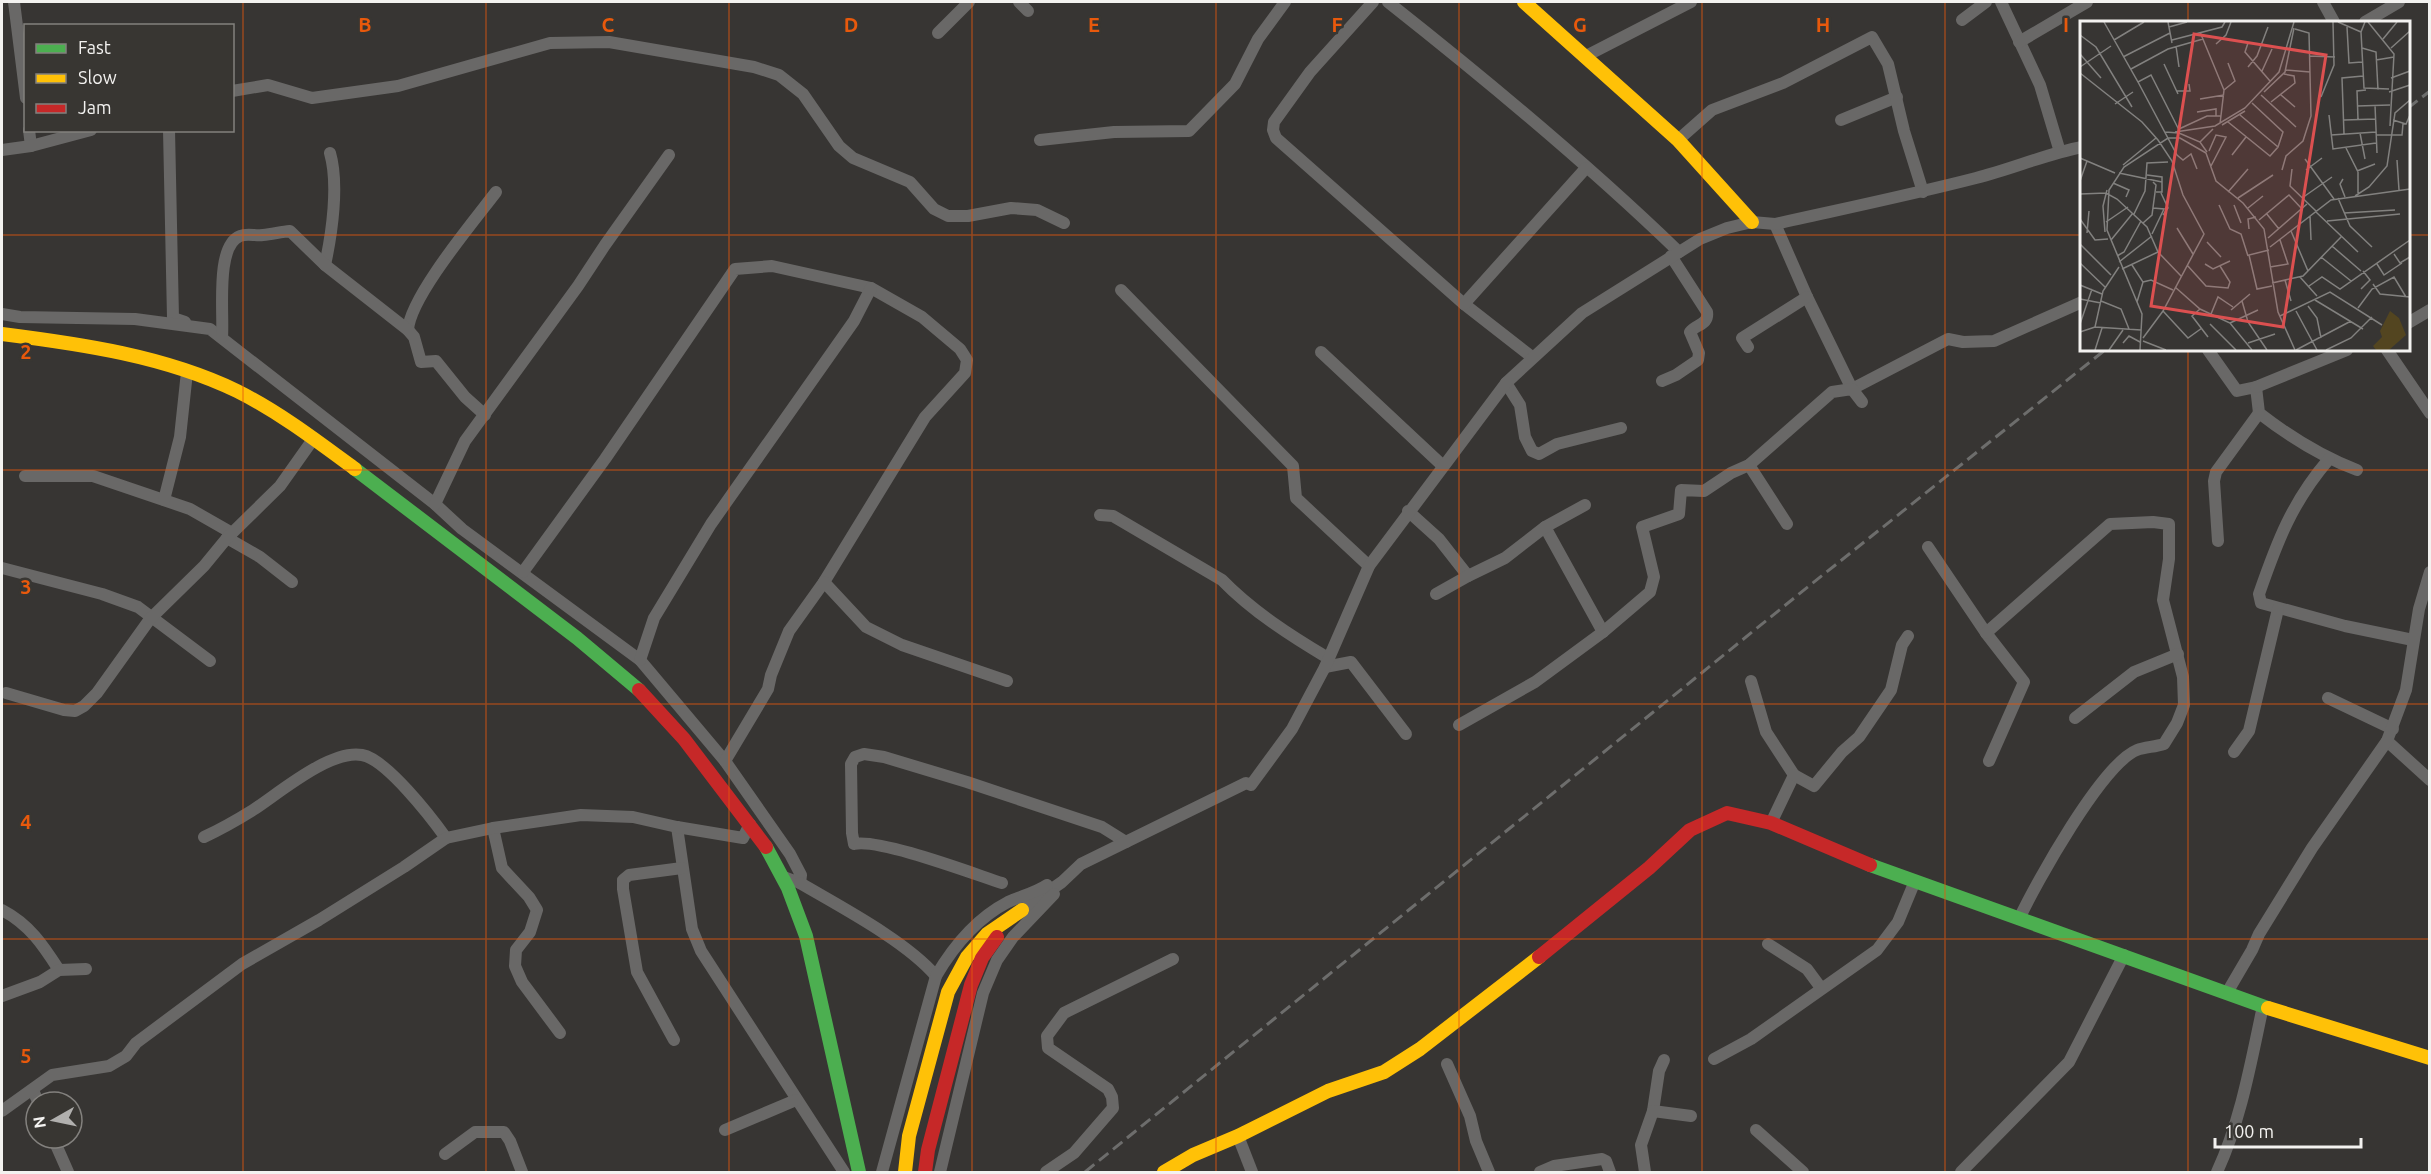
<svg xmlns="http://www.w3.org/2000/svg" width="2431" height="1174" font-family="Ubuntu,sans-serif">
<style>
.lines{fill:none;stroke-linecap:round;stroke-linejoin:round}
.street{stroke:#696867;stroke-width:12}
.fast{stroke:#4caf50;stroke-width:14}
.slow{stroke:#ffc107;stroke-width:14}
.jam{stroke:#c62828;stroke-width:14}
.rail{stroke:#6d6d6c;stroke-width:3;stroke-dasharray:12 6;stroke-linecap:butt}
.grid{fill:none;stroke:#e8590c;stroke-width:1.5;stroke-opacity:0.55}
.inset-road{fill:none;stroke:#82817f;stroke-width:1.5}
.view{fill:#dc5050;fill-opacity:0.15;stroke:#dc5050;stroke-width:3}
.inset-edge{fill:none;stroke:#f3f2f0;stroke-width:3}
.grid-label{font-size:20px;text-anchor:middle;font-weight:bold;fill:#e8590c;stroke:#383632;stroke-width:5;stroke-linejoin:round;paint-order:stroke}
</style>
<rect width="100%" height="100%" fill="#373533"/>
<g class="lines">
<!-- street -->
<g class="street">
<polyline points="14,2 26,98"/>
<polyline points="1019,2 1028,11"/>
<polyline points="1373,2 1310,72 1274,122 1273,130 1276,138 1464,304 1532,357"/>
<path d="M1388 2C1488 81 1587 163 1679 252"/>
<polyline points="2001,2 2040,85 2060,152"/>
<polyline points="2323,2 2334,22"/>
<polyline points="1962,20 1986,2"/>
<polyline points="2365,22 2399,2"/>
<polyline points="938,33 969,2"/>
<polyline points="2019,42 2087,2"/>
<polyline points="1584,57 1691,2"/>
<polyline points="232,91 268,85 312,98 398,86 550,43 609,42 754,67 779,75 803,94 839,146 853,158 910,182 934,209 948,216 968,216 1011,208 1037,210 1064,223"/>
<polyline points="1841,120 1897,97"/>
<polyline points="29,130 31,146"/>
<polyline points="169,130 173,318 185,322"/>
<polyline points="1040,140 1114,132 1189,131 1235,84 1258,39 1285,2"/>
<polyline points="1678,140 1712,110 1783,83 1872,37 1888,64 1904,131 1923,192"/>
<polyline points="2,150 31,146 91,130"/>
<polyline points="1775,224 1807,297 1852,389 1948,339 1963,342 1994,341 2082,302"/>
<path d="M325 265C332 233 339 184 330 153"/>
<polyline points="1121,290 1293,466 1296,498 1369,566"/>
<polyline points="1464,304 1586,168"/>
<polyline points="2,314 20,317 135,319 210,329 435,504 462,529 640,660 725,761 790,854 801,875 800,883 784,877"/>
<polyline points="2408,323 2430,310"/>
<path d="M408 330C410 297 474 221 496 192"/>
<path d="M222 337C224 314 215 246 240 236 247 233 255 236 263 235 272 234 281 232 290 231L325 265 408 330 414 337 421 362 436 361 465 397 485 415"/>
<polyline points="1748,347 1742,338 1807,297"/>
<path d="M2208 350 2237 391 2256 387 2259 413C2290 437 2320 456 2357 470"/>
<polyline points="2387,350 2430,413"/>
<polyline points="1321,352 1443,466"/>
<path d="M1662 381 1676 375 1698 360 1699 353 1690 332C1696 324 1709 325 1707 312L1671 256"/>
<polyline points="1506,383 1520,405 1525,437 1532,451 1539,454 1557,444 1621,428"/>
<polyline points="2256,387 2347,350"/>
<path d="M2329 459C2292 502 2277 542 2259 594L2261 603 2345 626 2413 640"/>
<polyline points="1749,465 1787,524"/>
<polyline points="25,476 93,476 190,509 232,533"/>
<polyline points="164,500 180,437 187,372"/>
<polyline points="435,504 465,441 578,286 605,245 669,155"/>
<polyline points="1408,511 1439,539 1468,576"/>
<path d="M1100 515 1113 516 1222 580C1252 611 1291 636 1328 658"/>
<polyline points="1545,527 1603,632"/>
<polyline points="227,538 260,557 292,582"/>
<polyline points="2218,541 2214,481 2216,472 2259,413"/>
<polyline points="1928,547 1986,633 2024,682 1989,761"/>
<polyline points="2,568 102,594 138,607 210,661"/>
<polyline points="523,572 605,459 735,269 772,266 871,288 922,317 960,349 967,360 965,373 925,417 824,582 789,631 771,675 768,689 725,761"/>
<polyline points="824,582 866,627 902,645 1007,681"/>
<polyline points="1436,594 1468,576 1505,558 1545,527 1585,505"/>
<path d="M1986 633 2110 524 2153 522 2169 524V559L2163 600 2183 677 2184 705 2177 723 2164 744C2155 747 2145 747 2137 750 2102 764 2036 883 2019 919"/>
<polyline points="640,660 654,618 711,524 854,321 871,288"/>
<polyline points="1325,667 1351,662 1406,734"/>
<polyline points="1751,681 1766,732 1794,775 1771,823"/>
<polyline points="6,693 64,710 75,711 84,706 97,693 150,619 204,566 227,538 280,486 314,438"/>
<polyline points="2328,698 2393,729"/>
<polyline points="2075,718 2134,672 2178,654"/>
<polyline points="1459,725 1535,682 1603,632 1650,592 1654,577 1642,527 1679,514 1681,490 1704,491 1731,473 1749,465 1832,392 1852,389 1862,402"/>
<polyline points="2387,741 2430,780"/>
<polyline points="2234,752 2249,731 2278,609"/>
<polyline points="1794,775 1814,786 1842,752 1859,737 1891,690 1902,645 1908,636"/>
<polyline points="677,827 692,929 701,951 844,1172"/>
<polyline points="493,828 502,868 529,897 537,910 530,932 516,950 515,966 522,982 560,1033"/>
<path d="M204 837C221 829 237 820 253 810 278 794 330 749 362 755 386 759 431 817 446 838"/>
<path d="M800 883C841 907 906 941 936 976"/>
<path d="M1002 883C974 874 879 838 854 844L852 833 851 764 855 757 864 754 884 757 967 782 1102 827 1126 842"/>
<path d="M2 910C29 924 43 945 59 970"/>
<path d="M1022 910 1062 882 1081 864 1246 783 1251 785 1292 729 1325 667 1369 566 1506 383 1582 313 1700 239 1727 228 1752 222 1775 224C1842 209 1910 195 1976 178 2012 169 2046 154 2082 147"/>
<polyline points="1768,944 1807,969 1821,988"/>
<polyline points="2228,991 2252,950 2259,934 2312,848 2387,741 2406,690 2419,609 2430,572"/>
<polyline points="2,996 40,982 59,970 86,969"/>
<polyline points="674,1040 637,972 623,889 623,880 629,875 682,868"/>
<polyline points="1714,1059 1751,1039 1877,950 1898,922 1915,881"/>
<polyline points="1447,1064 1470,1116 1476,1141 1489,1172"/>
<polyline points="33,1090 38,1102"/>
<polyline points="2,1111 52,1075 109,1066 126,1056 136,1043 242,964 319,920 404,867 446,838 493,828 581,815 633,817 677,827 743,838 750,824"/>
<polyline points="1653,1111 1659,1071 1664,1060"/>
<polyline points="725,1130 796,1100"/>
<polyline points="1756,1130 1803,1172"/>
<polyline points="1238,1136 1252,1172"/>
<polyline points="53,1138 68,1172"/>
<polyline points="445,1154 475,1132 504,1132 510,1141 522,1172"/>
<path d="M882 1172 936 976C953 947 977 918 1008 902 1021 896 1035 893 1047 885"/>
<polyline points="940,1172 983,993 997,960 1013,937 1054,894"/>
<polyline points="1046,1172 1074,1153 1113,1108 1112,1097 1108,1089 1048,1048 1047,1036 1064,1013 1173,959"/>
<polyline points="1540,1172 1554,1166 1602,1159 1606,1161 1610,1172"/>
<polyline points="1645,1172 1641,1145 1653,1111 1691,1116"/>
<polyline points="1961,1172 2069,1062 2124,955"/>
<path d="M2217 1172C2241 1120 2251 1062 2263 1006"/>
</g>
<!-- fast -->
<g class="fast">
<polyline points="355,469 577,638 639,690"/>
<polyline points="766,847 788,888 806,936 859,1172"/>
<polyline points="1870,865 2268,1008"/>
</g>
<!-- slow -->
<g class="slow">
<polyline points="1524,2 1678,140 1752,222"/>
<path d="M2 334C81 344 165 356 237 391 279 412 317 441 355 469"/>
<polyline points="2268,1008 2430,1058"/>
<polyline points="905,1172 909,1136 948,992 967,957 987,934 1022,910"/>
<polyline points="1164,1172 1193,1155 1238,1136 1328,1091 1384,1072 1420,1049 1539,957"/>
</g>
<!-- jam -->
<g class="jam">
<polyline points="639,690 684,739 766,847"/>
<polyline points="1539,957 1649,868 1690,830 1727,813 1771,823 1870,865"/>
<polyline points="925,1172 928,1150 971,985 982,958 997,937"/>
</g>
<!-- rail -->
<g class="rail">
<polyline points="2408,108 2430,91"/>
<polyline points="1085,1172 1809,586 2105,350"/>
</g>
</g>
<!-- grid -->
<path class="grid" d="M243 2V1172M486 2V1172M729 2V1172M972 2V1172M1216 2V1172M1459 2V1172M1702 2V1172M1945 2V1172M2188 2V22M2 235H2082M2408 235H2430M2188 350V1172M2 470H2430M2 704H2430M2 939H2430"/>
<!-- overview -->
<g transform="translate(2080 21)">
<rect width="330" height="330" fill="#373533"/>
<path d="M310 290 319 297 326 314 309 329H296L293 325 302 316 300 310Z" fill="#534520"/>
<path class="inset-road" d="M24 1 58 61 71 54 99 109M88 1 92 22M258 1 281 11M285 1 281 11 284 67 309 68M288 1 314 33 310 105M89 6 107 1M267 6 269 42 282 41M120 11 144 69 140 103M0 14 16 26 52 86M303 18 317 1M34 19 64 1M92 19 142 6 145 1M168 22 165 31 190 60M136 23 146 14 151 1M96 25 99 46M282 27 296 31 298 69M311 27 330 10M0 33 21 57M229 35 255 36M43 36 90 12M296 39 314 36M84 43 98 73M0 46 31 25M168 46 177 35 188 6M51 48 88 28 123 18M206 49 230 51M182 50 192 28M0 52 62 101 78 119 92 140 103 174 124 213 83 290 63 317M311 57 330 50M58 61 97 134 103 139 111 133 117 148M144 69 155 60 148 42M97 70H110L109 63M184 71 205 51 214 7M309 71 330 64M181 74 216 106M201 74 215 86M241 76 254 44 253 1M120 78 144 74M191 81 215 62 214 55 204 53M35 83 53 71M295 84 297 132M277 85 310 84M117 91 136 88V95M160 94 198 126M249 94 253 128 296 122M278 98 277 70 286 69M264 99 296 98M313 99 326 103 330 94M148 101 190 135 198 126 203 111 172 82M142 104 165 90M99 108 127 95H141M85 111 99 112 120 121 127 131M95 111 135 105 165 87 199 51 214 1M280 112 285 138M264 113 262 57 283 55M251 114 296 111M296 114H322L323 103H326M120 121 133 108M266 127 278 151V172M129 130 136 114 146 116 131 145M126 132 136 160 163 182 184 208 198 291 215 329M152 134 166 116M0 137 35 152M225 138 254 178M317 139 319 169M43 144 76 117M212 148 210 165 236 190M202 149 206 135 223 120 231 95 229 12 215 8M226 149 242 137M277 150 295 143M39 152 82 161M67 154 82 156V171H76M263 158 260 163 265 176M0 160 7 140M33 162 49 169 46 176M148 171 168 148M81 172 88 187 83 194M0 173 26 172 37 178 67 206 78 231 101 255M275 175 289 166 307 145 315 92 330 79M158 177 193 154M222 177 252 156M258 177 270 205 292 226M139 184 150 208 161 213 168 235M154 184 161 202M168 187 183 175M236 191 278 231M186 192 199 208M264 192 315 189M54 193 65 170 67 142 88 141M230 195 231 219M0 198 15 219 28 218M179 199 209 174 222 188M247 200 320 193M26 201 48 186M63 202 72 194 76 164 73 161M97 207 113 233M169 208 168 198 176 196M211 210 228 250M25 211 23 185 27 169M7 212 9 190M72 213 84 188 73 187M188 217 227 183M31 219 53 192M127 221 141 236M0 223 31 254M252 225 281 250M190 226 251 179 330 168M189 229 169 234 177 268 192 265M314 233 320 242 330 236M37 235 44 231 61 200M241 236 271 260M39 241 72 215M0 242 25 266M125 243 133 248 150 240M297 243 304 254 322 242M52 244 63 261 57 281M107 244 126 265 148 267 150 261 140 245M190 246 208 243 200 219M42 248 78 231M220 256 237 275M205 259 211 280M63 261 71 259 93 269M192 262 223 255 262 215M293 263 300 273 330 276M0 264 22 273M229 265 242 256 260 268 330 219M95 266 120 288 150 302 172 329M281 268 290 259 283 250M0 278 21 282M235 279 283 308M21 280 41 288 49 308M162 280 168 301 187 329M228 285 237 297 241 317M278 287 292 268 314 256 326 276M120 288 112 295 128 316M151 289 170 273M83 290 108 317 122 307M216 290 237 329M131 293 138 276 153 286M200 295 250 271 302 304M150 302 178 289M0 303 12 268M130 303 156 329M15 306 23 270 39 246M0 311 15 306 61 309M63 320 86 329M43 322 49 315 60 321M168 322 195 313M15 329 22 307M29 329 43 309M60 329 62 293 27 209 29 169 44 146 88 117H100L126 132M216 329 271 300M246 329 271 317 292 296"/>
<path class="view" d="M114 13 246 34 203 306 71 285Z"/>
<rect width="330" height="330" class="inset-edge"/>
</g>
<g class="grid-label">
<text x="365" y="32">B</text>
<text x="608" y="32">C</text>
<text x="851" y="32">D</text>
<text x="1094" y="32">E</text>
<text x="1337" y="32">F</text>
<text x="1580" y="32">G</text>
<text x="1823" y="32">H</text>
<text x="2066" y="32">I</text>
<text x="26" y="359">2</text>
<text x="26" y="594">3</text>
<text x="26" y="829">4</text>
<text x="26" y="1063">5</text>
</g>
<!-- border -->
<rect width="2431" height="1174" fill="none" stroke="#f3f2f0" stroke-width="6"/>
<!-- legend -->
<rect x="24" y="24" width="210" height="108" fill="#383632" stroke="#83817e" stroke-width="1.5"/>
<rect x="36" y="44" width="30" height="9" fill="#4caf50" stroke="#83817e" stroke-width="1.5"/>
<text x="78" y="54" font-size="18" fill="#f3f2f0">Fast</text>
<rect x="36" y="74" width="30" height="9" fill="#ffc107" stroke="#83817e" stroke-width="1.5"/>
<text x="78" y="84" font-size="18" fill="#f3f2f0">Slow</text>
<rect x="36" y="104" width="30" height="9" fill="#c62828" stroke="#83817e" stroke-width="1.5"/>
<text x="78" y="114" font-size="18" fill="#f3f2f0">Jam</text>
<!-- north arrow -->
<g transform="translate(54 1120) rotate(261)"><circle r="28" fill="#383632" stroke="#83817e" stroke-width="1.5"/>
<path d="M0-4.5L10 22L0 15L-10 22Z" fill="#b1b0ae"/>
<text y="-9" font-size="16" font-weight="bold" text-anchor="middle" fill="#f3f2f0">N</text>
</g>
<!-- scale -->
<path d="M2215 1138v9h146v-9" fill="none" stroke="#f3f2f0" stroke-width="3"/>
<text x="2224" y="1138" font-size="18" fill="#f3f2f0" stroke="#383632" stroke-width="4.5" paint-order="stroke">100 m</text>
</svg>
